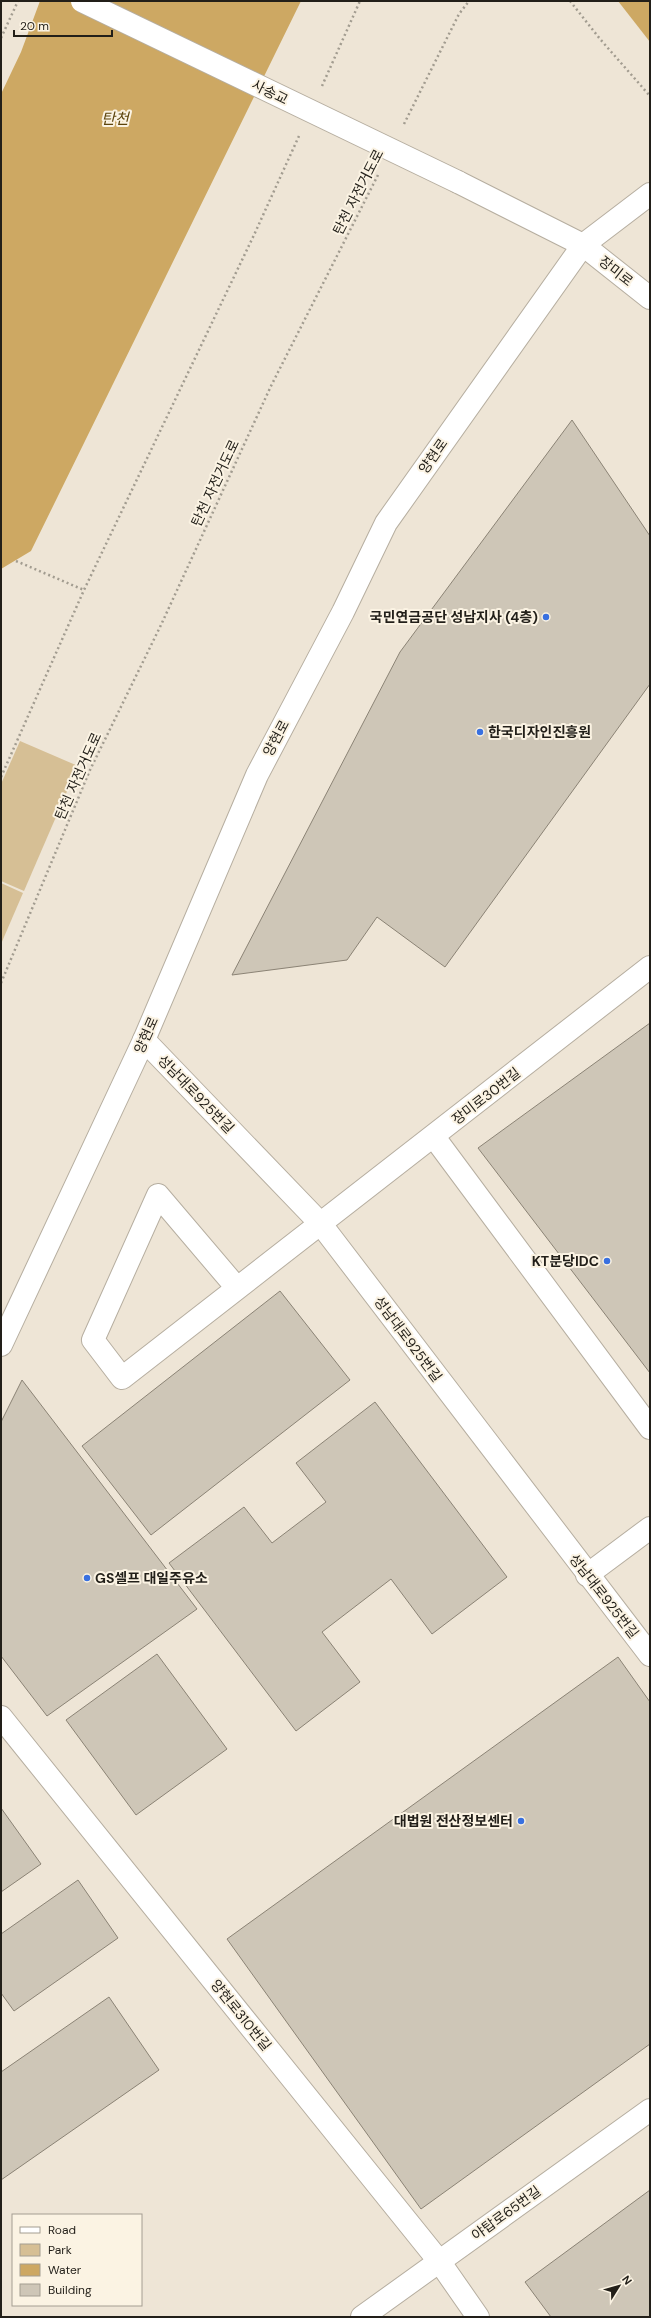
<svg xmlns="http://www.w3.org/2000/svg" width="651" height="2318" font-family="'DM Sans','Noto Sans KR',sans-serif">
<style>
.green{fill:#d6bf95}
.water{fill:#cda863}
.building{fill:#cec6b7;stroke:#8b8375}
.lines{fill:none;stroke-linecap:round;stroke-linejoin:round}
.minor-casing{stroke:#b6aea0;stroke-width:24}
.major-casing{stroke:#b6aea0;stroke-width:24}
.path{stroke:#a29c90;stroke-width:2.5;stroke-dasharray:2 3;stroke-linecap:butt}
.minor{stroke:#fff;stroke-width:22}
.major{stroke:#fff;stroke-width:22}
.minor-bridge-casing{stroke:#b6aea0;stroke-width:24;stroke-linecap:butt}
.minor-bridge{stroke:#fff;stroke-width:22}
.poi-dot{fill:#3970e0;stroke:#fbf3e3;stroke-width:1.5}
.labels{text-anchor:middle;stroke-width:4;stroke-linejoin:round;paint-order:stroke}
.street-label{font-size:14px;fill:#221f19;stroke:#fbf3e3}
.poi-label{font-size:14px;font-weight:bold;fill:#221f19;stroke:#fbf3e3;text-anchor:end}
.water-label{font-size:15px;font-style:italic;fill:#5d440c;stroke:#fbf3e3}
</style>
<rect width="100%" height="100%" fill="#eee5d6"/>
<!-- green -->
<g class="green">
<polygon points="20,741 78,766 24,891 1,881 1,784"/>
<polygon points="1,883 23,893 1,944"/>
</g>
<!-- water -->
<g class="water">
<polygon points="40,1 301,1 31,551 1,569 1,94 21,52"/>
<polygon points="618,1 650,1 650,42"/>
</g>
<!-- building -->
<g class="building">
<polygon points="572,420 650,536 650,684 445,967 377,917 347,960 232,975 400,652"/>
<polygon points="650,1023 650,1373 478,1148"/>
<polygon points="280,1291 350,1380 151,1535 82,1446"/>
<polygon points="22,1380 197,1609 47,1716 1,1656 1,1422"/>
<polygon points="375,1402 507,1577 432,1634 391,1579 322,1632 360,1682 296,1731 169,1563 244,1507 272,1543 326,1502 296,1463"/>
<polygon points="157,1654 227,1749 136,1815 66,1720"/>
<polygon points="618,1657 650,1702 650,2044 421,2209 227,1939"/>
<polygon points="1,1808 41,1864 1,1892"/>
<polygon points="78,1880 118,1938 14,2011 1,1993 1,1934"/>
<polygon points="109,1997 159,2070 1,2180 1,2072"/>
<polygon points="650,2190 650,2317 551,2317 525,2282"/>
</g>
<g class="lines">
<defs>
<g id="minor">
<polyline points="458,182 583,245 650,298"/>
<polyline points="144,1040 320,1223 650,1655"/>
<polyline points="434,1137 650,1428"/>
<polyline points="237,1288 158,1195 93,1340 122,1378 650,967"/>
<polyline points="587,1575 650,1528"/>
<polyline points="1,1717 439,2261 478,2317"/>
<polyline points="362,2317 650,2110"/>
</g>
<polyline id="major" points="1,1345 144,1040 257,775 343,612 386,523 583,245 650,194"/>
</defs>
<!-- minor casing -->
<use href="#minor" class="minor-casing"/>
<!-- major casing -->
<use href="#major" class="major-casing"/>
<!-- path -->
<g class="path">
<polyline points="570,1 600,39 650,96"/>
<polyline points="1,38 18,1"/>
<polyline points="322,86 360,1"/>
<polyline points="404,124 459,14 469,1"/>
<polyline points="16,561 84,590"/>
<polyline points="1,777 84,590 254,235 299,136"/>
<polyline points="1,983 90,770 161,625 271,386 378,175"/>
</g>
<!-- minor -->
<use href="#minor" class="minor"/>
<!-- major -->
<use href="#major" class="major"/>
<defs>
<polyline id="minor-bridge" points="82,1 458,182"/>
</defs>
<!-- minor-bridge casing -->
<use href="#minor-bridge" class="minor-bridge-casing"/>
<!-- minor-bridge -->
<use href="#minor-bridge" class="minor-bridge"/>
</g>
<!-- markers -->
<g class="poi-dot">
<circle cx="546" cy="617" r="4"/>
<circle cx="480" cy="732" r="4"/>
<circle cx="607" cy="1261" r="4"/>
<circle cx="87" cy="1578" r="4"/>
<circle cx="521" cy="1821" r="4"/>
</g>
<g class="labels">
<!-- street labels -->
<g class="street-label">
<text transform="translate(270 92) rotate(26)" y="5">사송교</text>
<text transform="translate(358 192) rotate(-63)" y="5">탄천 자전거도로</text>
<text transform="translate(616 271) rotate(38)" y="5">장미로</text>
<text transform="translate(433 456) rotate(-55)" y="5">양현로</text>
<text transform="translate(215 483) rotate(-65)" y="5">탄천 자전거도로</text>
<text transform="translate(276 738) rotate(-62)" y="5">양현로</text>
<text transform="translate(78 776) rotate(-66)" y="5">탄천 자전거도로</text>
<text transform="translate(146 1035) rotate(-66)" y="5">양현로</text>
<text transform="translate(196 1094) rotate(46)" y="5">성남대로925번길</text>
<text transform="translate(486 1096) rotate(-38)" y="5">장미로30번길</text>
<text transform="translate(408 1339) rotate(53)" y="5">성남대로925번길</text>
<text transform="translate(604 1596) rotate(52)" y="5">성남대로925번길</text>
<text transform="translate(241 2015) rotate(51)" y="5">양현로310번길</text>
<text transform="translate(506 2213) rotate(-36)" y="5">야탑로65번길</text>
</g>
<!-- poi labels -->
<g class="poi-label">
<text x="538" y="622">국민연금공단 성남지사 (4층)</text>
<text x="488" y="737" text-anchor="start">한국디자인진흥원</text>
<text x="599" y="1266">KT분당IDC</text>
<text x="95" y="1583" text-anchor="start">GS셀프 대일주유소</text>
<text x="513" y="1826">대법원 전산정보센터</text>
</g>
<!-- water labels -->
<g class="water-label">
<text x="115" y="124">탄천</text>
</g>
</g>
<!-- border -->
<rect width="651" height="2318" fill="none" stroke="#221f19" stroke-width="4"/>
<!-- legend -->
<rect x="12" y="2214" width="130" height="92" fill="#fbf3e3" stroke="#a49e92"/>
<rect x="20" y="2227" width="20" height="6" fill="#ffffff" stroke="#a49e92"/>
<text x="48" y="2234" font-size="12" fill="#221f19">Road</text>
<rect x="20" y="2244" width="20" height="12" fill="#d6bf95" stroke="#a49e92"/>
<text x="48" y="2254" font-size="12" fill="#221f19">Park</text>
<rect x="20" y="2264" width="20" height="12" fill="#cda863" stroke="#a49e92"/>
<text x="48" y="2274" font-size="12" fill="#221f19">Water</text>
<rect x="20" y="2284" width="20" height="12" fill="#cec6b7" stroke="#a49e92"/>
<text x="48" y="2294" font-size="12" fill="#221f19">Building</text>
<!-- north arrow -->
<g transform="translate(619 2286) rotate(53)" stroke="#fbf3e3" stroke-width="3" paint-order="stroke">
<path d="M0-3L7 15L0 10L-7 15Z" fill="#221f19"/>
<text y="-6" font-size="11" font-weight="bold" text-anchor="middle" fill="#221f19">N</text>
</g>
<!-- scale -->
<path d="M14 30v6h98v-6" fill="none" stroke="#221f19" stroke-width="2"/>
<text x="20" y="30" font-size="12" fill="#221f19" stroke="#fbf3e3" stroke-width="3" paint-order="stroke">20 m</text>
</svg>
